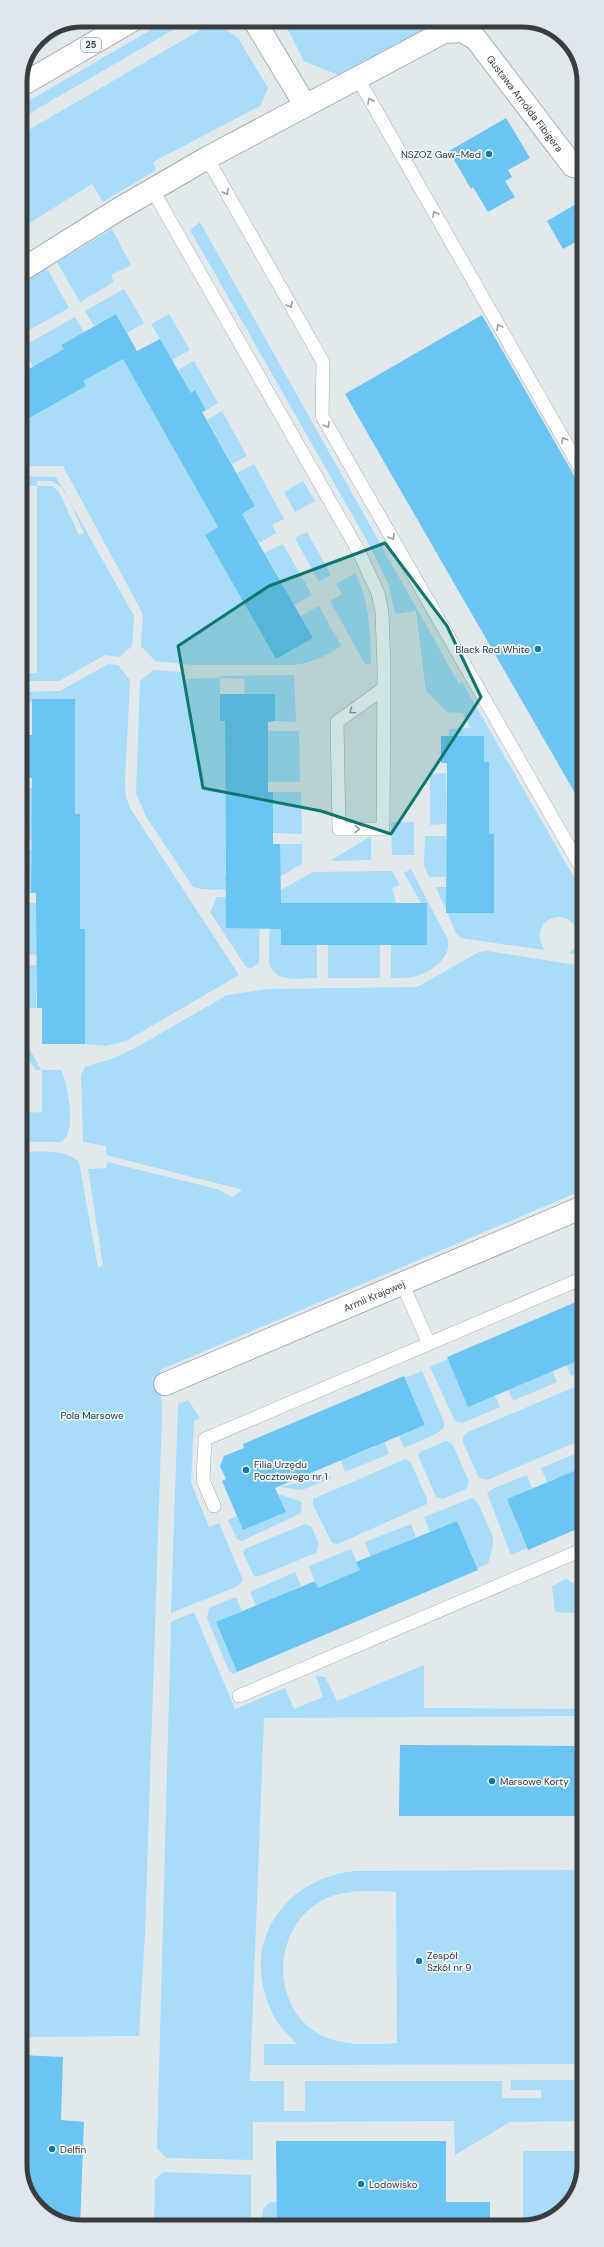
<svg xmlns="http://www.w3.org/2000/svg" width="604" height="2247" font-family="'DM Sans',sans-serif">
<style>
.green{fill:#a8dcf9;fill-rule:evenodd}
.building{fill:#6ac5f3}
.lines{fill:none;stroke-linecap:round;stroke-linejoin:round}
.service-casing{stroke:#a4acb0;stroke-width:14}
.minor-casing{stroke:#a4acb0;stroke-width:24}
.primary-casing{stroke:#a4acb0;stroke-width:24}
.service{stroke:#fff;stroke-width:13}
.minor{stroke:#fff;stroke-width:22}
.primary{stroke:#fff;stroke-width:22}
.oneway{stroke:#9c9e9f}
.marked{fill:#0f766e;fill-opacity:0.2;stroke:#0f766e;stroke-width:3;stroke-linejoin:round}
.poi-dot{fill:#127aa5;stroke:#eef6fb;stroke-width:1.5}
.labels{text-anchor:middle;stroke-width:3.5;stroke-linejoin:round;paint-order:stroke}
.shield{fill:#eef6fb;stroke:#707477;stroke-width:1}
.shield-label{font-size:9px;font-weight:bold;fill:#3a3d3f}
.street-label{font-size:10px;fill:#3a3d3f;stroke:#eef6fb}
.poi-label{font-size:10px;fill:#3a3d3f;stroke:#eef6fb;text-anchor:start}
.park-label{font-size:10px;fill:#10384b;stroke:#eef6fb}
.rim{fill:none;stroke:#3a3d3f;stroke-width:5}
</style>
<rect width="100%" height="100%" fill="#e1e9ed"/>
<!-- green -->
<g class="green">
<polygon points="168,20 190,20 20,119 20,106"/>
<polygon points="283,20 480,20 469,27 343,77 304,61"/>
<polygon points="79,21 31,56 38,38"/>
<polygon points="214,22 238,38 268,88 260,106 153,162 156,170 103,202 92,184 20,229 20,135"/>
<path d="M200 222 459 684 462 682 583 893V956L569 953 575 948 578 933C572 916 556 912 543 924L539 936 544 950 467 939 461 938 456 933 436 887H451V913H494V834H489V762H484V736H449V729L471 728 462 713 447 712 426 691 416 611 395 614 389 586 370 546 190 230Z"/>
<polygon points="112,229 131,265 111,275 114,282 80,302 57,262"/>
<polygon points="47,268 69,308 20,335 20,285"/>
<polygon points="124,289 144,323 127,333 116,314 94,326 85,311"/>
<polygon points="169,314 190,350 172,360 151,324"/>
<polygon points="75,317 84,332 61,345 64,349 33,367 22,347"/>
<path d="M123 359 218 527 205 535 276 659 313 638 300 616 319 606 341 646C326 656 313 662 295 665H193L155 661 141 646 143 614 63 466H20V414Z"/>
<polygon points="194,361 218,403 206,410 195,390 191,393 178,370"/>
<polygon points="222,411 247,456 232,464 207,420"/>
<polygon points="254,464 284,519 272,525 276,533 259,543 242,514 255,506 237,473"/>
<path d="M20 476 56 477 134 616 132 646 119 657 105 655 59 681H20V673H37V486H20ZM37 481H52L64 489 84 533 79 535 59 492 52 486H37Z"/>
<polygon points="303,481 315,501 295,512 284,492"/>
<polygon points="307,532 331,575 319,582 295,538"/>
<polygon points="283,544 312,595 294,605 265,553"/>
<path d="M355 573C370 602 370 632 371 664H365L330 601 342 594 336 584Z"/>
<polygon points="108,664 118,665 130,680 125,782 126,797 130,808 239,975 126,1041 106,1046 85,1044 85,929 80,929 75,814 74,699 32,699 32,702 20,708 20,692 60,691"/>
<path d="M153 670 181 672 183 679 220 678V676L294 675 296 722 275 721V694H245L244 679 220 678V721H225V876H249L280 871V844H302V864C292 869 283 876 272 880 254 888 211 893 193 887L147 818 136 794 140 681Z"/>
<polygon points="268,731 299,731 300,782 268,782"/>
<polygon points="20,735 26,735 26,778 20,778 20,757 24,757 23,754 20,754"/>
<polygon points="446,773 446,824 430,825 430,774"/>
<polygon points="20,788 32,788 32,814 37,840 20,840 20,816 29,815 29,812 20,812"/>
<polygon points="273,792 301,792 302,834 273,833"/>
<polygon points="391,822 414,822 414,855 392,855"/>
<polygon points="371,836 371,860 331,861 333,859"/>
<polygon points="425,836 446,836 446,877 429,877 424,865"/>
<rect x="20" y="850" width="11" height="43"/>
<path d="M411 869 448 940C452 958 429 974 413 977 406 978 398 978 391 978V945H427V903H421L404 873Z"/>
<path d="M392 871 400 885 392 888 396 903H281V945H317V978C300 978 275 984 269 963L270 904 275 893 313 872Z"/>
<polygon points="217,897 257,898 260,903 259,963 251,968 246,967 210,912"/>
<polygon points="20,903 37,903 42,955 21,954"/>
<rect x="328" y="945" width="52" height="33"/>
<path d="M487 951 583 966V1190L160 1370 162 1414 145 1933 139 2036 21 2037V1152C40 1152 64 1148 79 1162L98 1268 103 1265 88 1169 106 1168 107 1162 217 1189 232 1197 243 1190 106 1155V1146L83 1142 81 1075 85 1067 114 1058 139 1046 227 995 268 989 417 987 479 952Z"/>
<polygon points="21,965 37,965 36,1008 21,1008"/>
<path d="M21 1033 41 1070H61L64 1077C68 1092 77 1133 61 1142H21V1113L42 1112V1070H36L21 1050Z"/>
<polygon points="584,1358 584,1371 571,1376 565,1362"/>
<polygon points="448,1359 495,1396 500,1407 462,1423 455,1421 430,1367"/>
<polygon points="551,1368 557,1382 513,1401 507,1387"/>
<polygon points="422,1371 444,1422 444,1427 436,1434 404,1448 399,1436 425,1425 405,1378"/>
<polygon points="584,1383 584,1439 487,1480 479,1478 463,1442 463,1438 466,1433"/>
<polygon points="188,1400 200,1418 194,1421 191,1483 209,1527 219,1523 243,1580 238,1586 171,1613 178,1404"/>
<polygon points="384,1440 389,1454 345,1472 340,1458 350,1457 375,1447 374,1444"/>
<polygon points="446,1441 453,1445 469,1482 466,1489 443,1499 436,1497 418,1455 420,1452"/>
<polygon points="584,1450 584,1470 557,1481 556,1478 547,1482 541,1468"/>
<polygon points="406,1459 411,1463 427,1499 427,1504 338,1544 332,1543 313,1505 313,1499"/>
<polygon points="527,1475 532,1488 507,1499 527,1548 511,1555 487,1493 494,1488"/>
<polygon points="330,1476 331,1478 302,1490 280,1487"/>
<polygon points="278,1494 302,1502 301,1513 242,1541 237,1539 228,1520 237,1516 243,1530 285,1512"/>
<polygon points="472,1498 478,1503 493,1537 493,1545 488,1564 477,1568 457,1521 430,1532 424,1517"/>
<polygon points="305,1524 311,1526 319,1544 316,1553 260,1576 254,1576 243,1553 245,1549"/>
<polygon points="411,1524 416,1537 371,1557 365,1542"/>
<polygon points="351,1549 360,1570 318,1588 309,1566"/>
<polygon points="295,1572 301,1586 292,1590 293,1593 256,1606 250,1592"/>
<polygon points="566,1579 575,1584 575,1613 555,1612 552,1586"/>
<polygon points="236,1597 242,1611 216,1623 237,1672 233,1674 229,1671 207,1618 209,1608"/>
<polygon points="194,1612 235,1709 285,1688 294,1709 323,1697 316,1676 325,1677 337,1701 424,1665 424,1708 584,1709 584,1716 264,1718 250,2081 284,2081 284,2111 305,2111 305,2081 502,2081 502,2098 541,2098 541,2090 511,2090 511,2080 580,2080 579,2121 510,2122 455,2155 454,2121 253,2122 253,2160 166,2158 157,2148 171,1622"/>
<path d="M584 1870V2064L264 2065V2044H297C289 2036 280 2028 275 2018 237 1949 280 1879 355 1871ZM396 1892 397 2043C373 2045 347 2046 325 2037 267 2011 271 1923 327 1898 348 1889 374 1891 396 1892Z"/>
<polygon points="523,2151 584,2151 584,2165 569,2206 534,2226 523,2226"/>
<polygon points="163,2172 251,2175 251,2226 154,2227 155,2180"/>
<polygon points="270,2202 277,2202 277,2226 261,2226 263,2209"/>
</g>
<!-- building -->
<g class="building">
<polygon points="506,118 530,158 508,170 512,177 505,181 515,197 488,212 473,187 471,189 449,151"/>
<polygon points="583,200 583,238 563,249 547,221"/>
<polygon points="116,314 137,351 160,339 191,393 195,390 206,410 202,412 255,506 242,514 313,638 276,659 205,535 218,527 123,359 83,381 86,386 20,423 20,374 64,349 61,345"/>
<polygon points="482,315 583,491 583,807 345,394"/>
<polygon points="220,694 275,694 275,721 268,722 268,792 273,792 273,844 280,844 281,903 427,903 427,945 281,945 281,929 226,928 225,721 220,721"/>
<polygon points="32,699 75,699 75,814 80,814 80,929 85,929 85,1044 42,1044 42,1008 37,1008 36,893 31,893 32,778 26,778 26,735 32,735"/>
<polygon points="441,736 484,736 484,762 489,762 489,834 494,834 494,913 446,913 447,763 441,763"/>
<polygon points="583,1299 584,1358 468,1407 447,1357"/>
<polygon points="404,1376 425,1425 275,1488 286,1512 243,1530 222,1481 226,1479 220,1466 224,1456 244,1448 243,1444"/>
<polygon points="584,1467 584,1526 528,1550 507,1499"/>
<polygon points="457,1521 478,1570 237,1672 216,1622 315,1581 318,1588 360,1570 356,1562"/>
<polygon points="400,1745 584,1746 584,1816 399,1816"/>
<polygon points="21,2055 63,2057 61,2120 84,2122 80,2227 41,2211 21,2177"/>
<polygon points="276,2141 446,2141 446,2202 490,2202 490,2226 277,2226"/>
</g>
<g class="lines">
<defs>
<g id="service">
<polyline points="357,77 583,473"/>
<polyline points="207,158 323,362 322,416 583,871"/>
<polyline points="152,189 359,552 378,593 382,612 384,670 383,829 339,829 337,722 384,688"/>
<polyline points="402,1283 429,1344"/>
<polyline points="214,1506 203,1480 205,1439 583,1278"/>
<polyline points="239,1696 584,1549"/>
</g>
<g id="minor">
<polyline points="254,20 305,105"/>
<path id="s1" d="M20 271 119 209 207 158 444 32 462 31 476 39 573 166 583 168"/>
<path id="s2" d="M165 1384 583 1207"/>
</g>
<polyline id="primary" points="20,86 133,20"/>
</defs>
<!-- service casing -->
<use href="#service" class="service-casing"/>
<!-- minor casing -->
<use href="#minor" class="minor-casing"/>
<!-- primary casing -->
<use href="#primary" class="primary-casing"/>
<!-- service -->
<use href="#service" class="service"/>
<!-- minor -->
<use href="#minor" class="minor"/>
<!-- primary -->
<use href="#primary" class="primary"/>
</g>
<!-- one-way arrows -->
<defs><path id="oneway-chevron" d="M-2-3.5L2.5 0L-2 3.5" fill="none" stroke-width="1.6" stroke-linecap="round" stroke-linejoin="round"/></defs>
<g class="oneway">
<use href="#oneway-chevron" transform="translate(370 101) rotate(-119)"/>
<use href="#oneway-chevron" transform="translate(226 192) rotate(60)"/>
<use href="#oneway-chevron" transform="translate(435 214) rotate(-120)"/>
<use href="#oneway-chevron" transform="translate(290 305) rotate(60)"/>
<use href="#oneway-chevron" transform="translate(499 327) rotate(-120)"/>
<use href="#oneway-chevron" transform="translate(327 425) rotate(60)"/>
<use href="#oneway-chevron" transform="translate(564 440) rotate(-120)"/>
<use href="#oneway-chevron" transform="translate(392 537) rotate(60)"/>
<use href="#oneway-chevron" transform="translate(352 711) rotate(145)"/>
<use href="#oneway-chevron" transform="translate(357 829) rotate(-1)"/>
</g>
<!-- marked area -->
<path class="marked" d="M385 543 447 626 481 697 391 834 321 811 203 788 178 646 269 586Z"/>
<!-- markers -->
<g class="poi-dot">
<circle cx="489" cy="154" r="4"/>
<circle cx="538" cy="649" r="4"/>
<circle cx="246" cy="1470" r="4"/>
<circle cx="492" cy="1781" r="4"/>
<circle cx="419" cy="1961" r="4"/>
<circle cx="52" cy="2149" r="4"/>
<circle cx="361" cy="2184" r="4"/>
</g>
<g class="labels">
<!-- shield labels -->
<rect class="shield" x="81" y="38" width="20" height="14" rx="3"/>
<g class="shield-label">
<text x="91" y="48">25</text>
</g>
<!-- street labels -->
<g class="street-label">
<text dy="4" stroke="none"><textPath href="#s1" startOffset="602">Gustawa Arnolda Fibigera</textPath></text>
<text dy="4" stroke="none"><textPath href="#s2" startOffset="227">Armii Krajowej</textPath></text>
</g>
<!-- poi labels -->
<g class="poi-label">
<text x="481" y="158" text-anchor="end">NSZOZ Gaw-Med</text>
<text x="530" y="653" text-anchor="end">Black Red White</text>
<text x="254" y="1468">Filia Urzędu<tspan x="254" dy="12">Pocztowego nr 1</tspan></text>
<text x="500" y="1785">Marsowe Korty</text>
<text x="427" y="1959">Zespół<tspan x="427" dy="12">Szkół nr 9</tspan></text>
<text x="60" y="2153">Delfin</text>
<text x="369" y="2188">Lodowisko</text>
</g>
<!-- park labels -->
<g class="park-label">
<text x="92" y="1419">Pola Marsowe</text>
</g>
</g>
<!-- crop -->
<path d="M0 0H604V2247H0ZM82 27H522A55 55 0 0 1 577 82V2165A55 55 0 0 1 522 2220H82A55 55 0 0 1 27 2165V82A55 55 0 0 1 82 27Z" fill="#e0e7ec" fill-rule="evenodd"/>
<path class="rim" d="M82 27H522A55 55 0 0 1 577 82V2165A55 55 0 0 1 522 2220H82A55 55 0 0 1 27 2165V82A55 55 0 0 1 82 27Z"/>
</svg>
